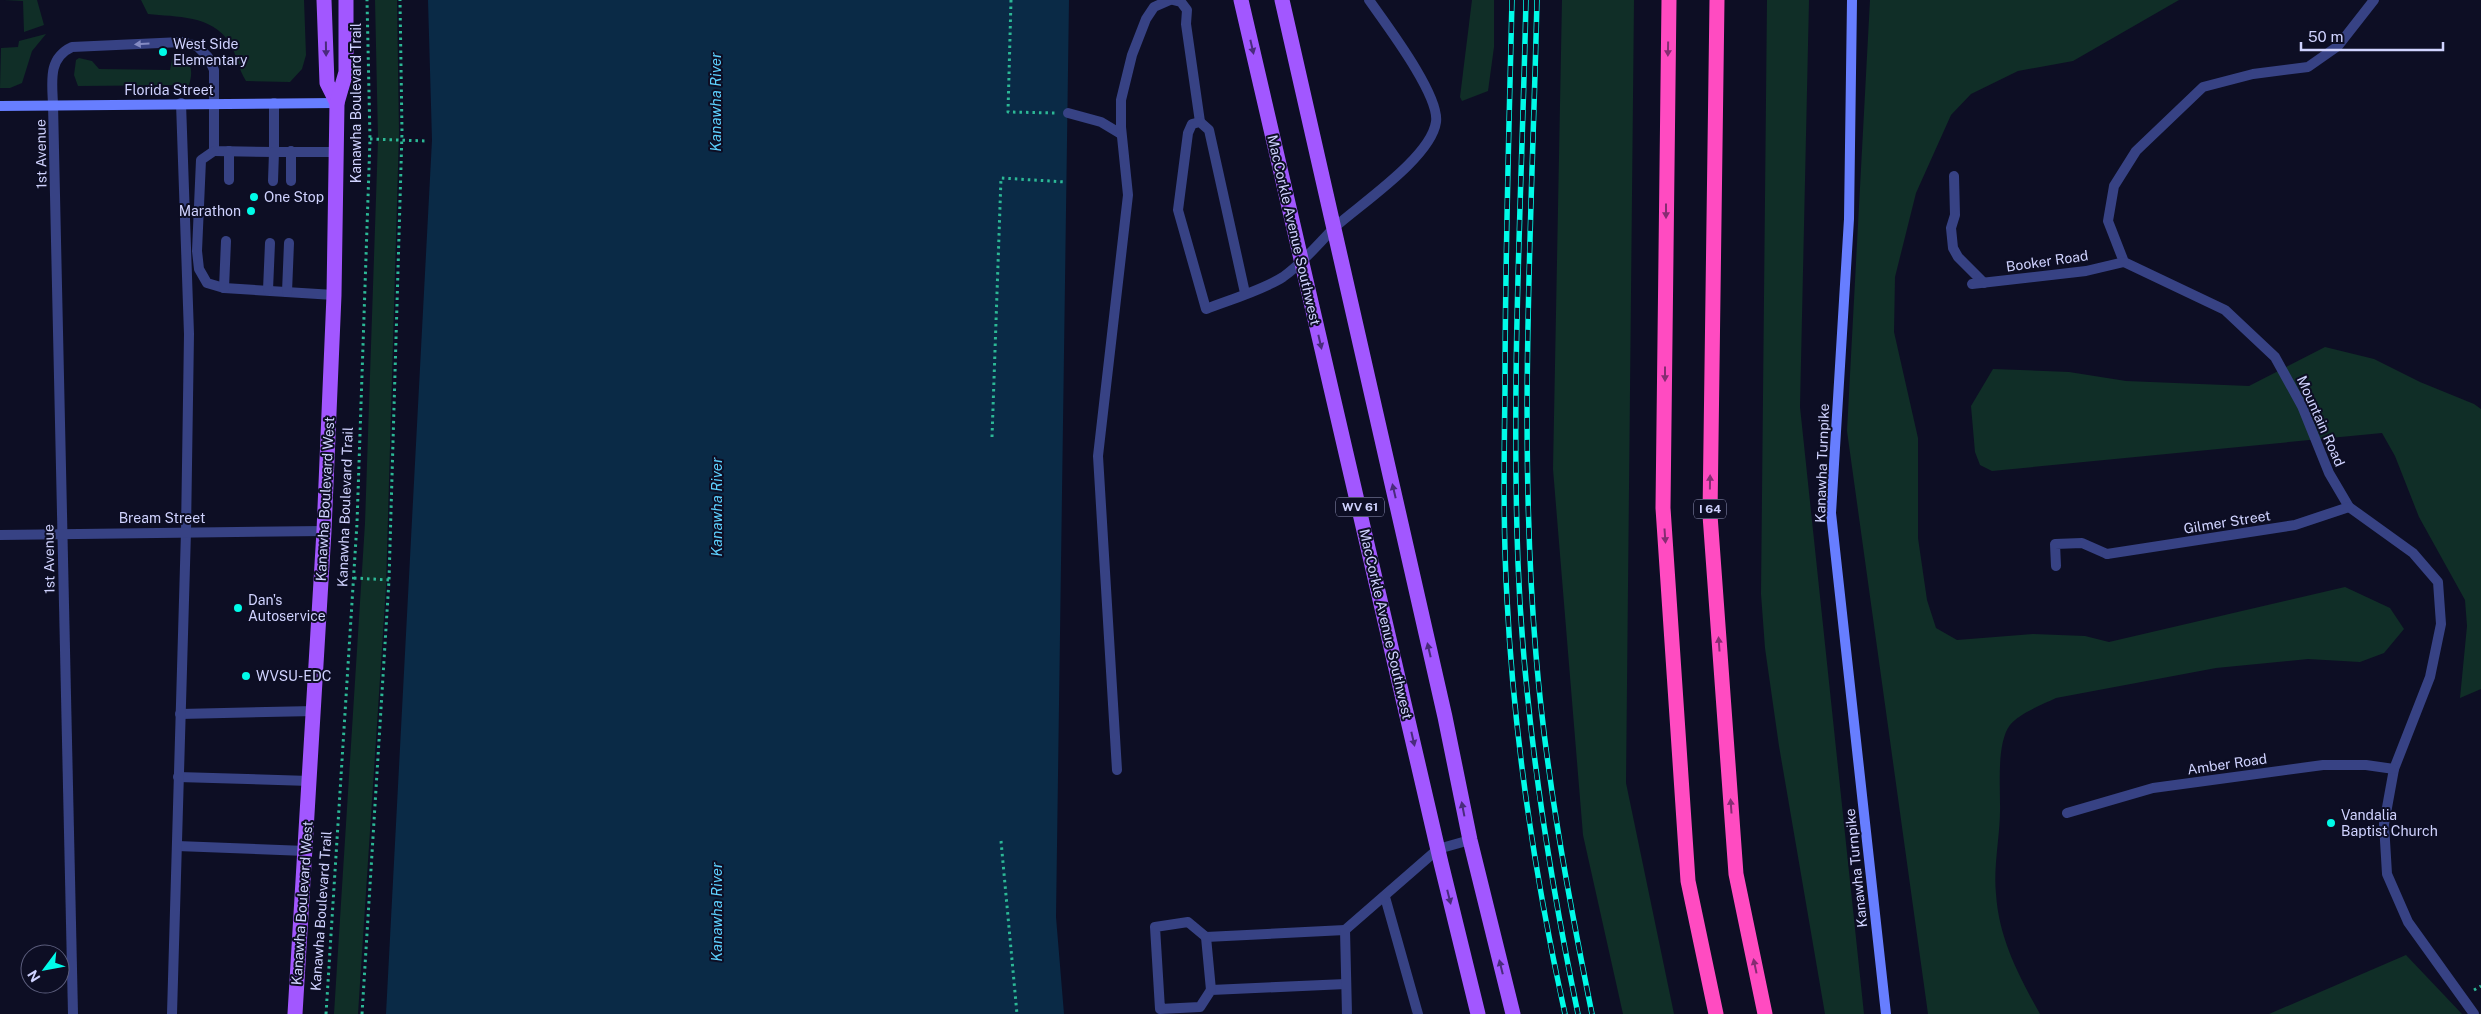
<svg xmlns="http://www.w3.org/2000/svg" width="2481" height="1014" font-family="'Public Sans',sans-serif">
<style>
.green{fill:#102e27}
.water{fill:#0a2a46}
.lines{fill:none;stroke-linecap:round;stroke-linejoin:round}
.path{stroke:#2cb896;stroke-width:3;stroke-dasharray:2.5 4;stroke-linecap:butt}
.lane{stroke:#374284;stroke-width:10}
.street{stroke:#374284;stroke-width:10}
.secondary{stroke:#677eff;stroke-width:10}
.primary{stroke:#a257ff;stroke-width:15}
.highway{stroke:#ff4bc1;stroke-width:15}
.rail-casing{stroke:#00fbe8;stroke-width:5.5}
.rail{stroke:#0d0e24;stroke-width:4;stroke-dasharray:11;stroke-linecap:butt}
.oneway{fill:#848ac2}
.oneway2{fill:#492b7c}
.oneway3{fill:#862c72}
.poi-dot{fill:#00fbe8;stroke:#0d0e24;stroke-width:2}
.labels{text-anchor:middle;stroke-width:4;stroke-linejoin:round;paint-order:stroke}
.shield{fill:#0d0e24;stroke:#9698bd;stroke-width:1}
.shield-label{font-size:12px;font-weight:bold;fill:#d0d3ff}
.poi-label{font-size:14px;fill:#d0d3ff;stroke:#0d0e24;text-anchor:start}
.street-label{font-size:14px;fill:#d0d3ff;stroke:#0d0e24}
.water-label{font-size:15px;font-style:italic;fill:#5ed1ff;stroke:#0d0e24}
</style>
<rect width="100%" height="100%" fill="#0d0e24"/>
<!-- green -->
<g class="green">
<polygon points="4,0 37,0 44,25 24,32 23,1"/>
<path d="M141 0H304L306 55 302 69 290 82 246 81C238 69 237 54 229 42 212 15 176 17 148 14Z"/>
<polygon points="375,0 397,0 399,132 386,587 358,1014 334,1014 365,523 378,139"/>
<polygon points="1472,0 1494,0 1494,47 1488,91 1462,101 1460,97"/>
<polygon points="1562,0 1634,0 1626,783 1674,1014 1623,1014 1583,835 1553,469"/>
<polygon points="1767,0 1809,0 1800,407 1864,1014 1825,1014 1779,746 1765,648 1761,594"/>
<path d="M1870 0H2179L2073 61 2018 71 1971 94 1951 115 1916 193 1895 277 1894 332 1918 438V538L1927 600 1936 628 1957 640 2033 634 2085 636 2109 642 2345 587 2390 608 2404 629 2384 653 2360 662 2308 659 2216 668 2056 698C2043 704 2019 714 2010 725 1997 742 2000 783 2000 803 2001 833 1993 864 1996 894 1999 939 2019 976 2040 1014H1928L1847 431Z"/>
<polygon points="46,34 32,51 22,83 10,88 0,88 1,48 18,47 19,41"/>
<path d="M173 54 183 55C192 65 193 72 189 85L78 86 74 75 76 60 79 58 92 61 99 69 170 70Z"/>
<polygon points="2325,347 2374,359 2420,382 2474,404 2481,409 2481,689 2460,698 2467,626 2465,600 2419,517 2395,456 2382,433 1992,471 1980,465 1975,452 1971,406 1993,369 2069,372 2126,381 2249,386"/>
<polygon points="2406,955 2462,1014 2269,1014"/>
</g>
<!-- water -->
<polygon class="water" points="428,0 1069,0 1056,917 1064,1014 386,1014 432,140"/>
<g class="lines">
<!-- path -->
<g class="path">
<polyline points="1011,0 1008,112 1056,113"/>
<polyline points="370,139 426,141"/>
<polyline points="992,437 1001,178 1066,182"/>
<polyline points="354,578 389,580"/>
<polyline points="1001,841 1017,1014"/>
<polyline points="2474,990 2481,986"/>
<polyline points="326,1014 357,523 370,139 367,0"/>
<polyline points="362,1014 389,580 402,132 400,0"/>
</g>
<!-- lane -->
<g class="lane">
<polyline points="1173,0 1181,2 1187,10 1186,24 1200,122"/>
<path d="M53 104C52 81 48 58 72 47L182 42 197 46 208 57 214 70V151L274 152V103"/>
<polyline points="1068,113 1101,122 1121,134"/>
<polyline points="214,151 201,160 197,251 199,269 207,283 224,288 334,295"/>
<polyline points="1954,176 1955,215 1951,228 1953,248 1958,257 1984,283"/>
<polyline points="229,180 229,151"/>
<polyline points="273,181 274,152 338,152"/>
<polyline points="291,181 291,151"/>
<polyline points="224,288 226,241"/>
<polyline points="268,290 270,243"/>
<polyline points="287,292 289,243"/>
<path d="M1245 293 1209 130 1200 122 1192 124 1188 133 1178 210 1206 309C1229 300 1263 290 1283 277 1303 263 1318 244 1335 227 1362 203 1431 157 1436 122 1440 95 1385 23 1369 0"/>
<polyline points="2056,566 2055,544 2082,543 2107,554"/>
<polyline points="180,714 315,711"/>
<polyline points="1117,770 1098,456 1128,195 1121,127 1121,100 1132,55 1146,19 1154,7 1170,0"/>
<polyline points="178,777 310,781"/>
<polyline points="177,846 306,851"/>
<polyline points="1385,897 1418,1014"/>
<polyline points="1345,930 1206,937 1188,922 1155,927 1160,1009 1200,1007 1211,990 1346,984"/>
<polyline points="1206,937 1211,990"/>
<polyline points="172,1014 186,531 189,334 181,103"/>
<polyline points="1347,1014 1345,930 1438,849 1470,840"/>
</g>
<!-- street -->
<g class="street">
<polyline points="2374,0 2338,46 2308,67 2253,74 2203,87 2136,151 2114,186 2108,221 2124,262 2225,310 2275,357 2302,406 2329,473 2349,507 2413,553 2438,582 2441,624 2430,677 2394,769 2384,824 2387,874 2408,922 2474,1014"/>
<polyline points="53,104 73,1014"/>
<polyline points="1972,284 2086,271 2124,262"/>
<polyline points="0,535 324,531"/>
<polyline points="2107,554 2295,525 2349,507"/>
<polyline points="2067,813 2153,788 2323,765 2366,765 2394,769"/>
</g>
<!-- secondary -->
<g class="secondary">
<polyline points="1852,0 1849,219 1831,513 1886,1014"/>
<polyline points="0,106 337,103"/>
</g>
<!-- primary -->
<g class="primary">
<polyline points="324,0 327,83 337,103"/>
<polyline points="1241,0 1441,863 1478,1014"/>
<polyline points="1282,0 1445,717 1470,840 1513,1014"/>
<polyline points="295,1014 324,531 334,295 337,103 346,72 346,0"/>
</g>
<!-- highway -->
<g class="highway">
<polyline points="1669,0 1663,508 1688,881 1716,1014"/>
<polyline points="1717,0 1710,515 1736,874 1765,1014"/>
</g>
<defs>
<g id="rail">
<path d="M1512 0C1509 130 1505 259 1505 389 1504 459 1503 529 1507 599 1514 738 1535 878 1565 1014"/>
<path d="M1526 0C1522 188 1511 375 1518 563 1524 715 1547 865 1578 1014"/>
<path d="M1537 0C1532 218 1518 438 1536 655 1546 776 1568 895 1592 1014"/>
</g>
</defs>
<!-- rail casing -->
<use href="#rail" class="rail-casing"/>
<!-- rail -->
<use href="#rail" class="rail"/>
</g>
<!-- one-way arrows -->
<defs><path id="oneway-solid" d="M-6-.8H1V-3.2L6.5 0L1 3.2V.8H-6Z" transform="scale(1.25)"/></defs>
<use class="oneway" href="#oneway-solid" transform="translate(142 44) rotate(177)"/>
<g class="oneway2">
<use href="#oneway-solid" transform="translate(1252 47) rotate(77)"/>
<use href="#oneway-solid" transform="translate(326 49) rotate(89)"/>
<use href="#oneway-solid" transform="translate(1320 342) rotate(77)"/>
<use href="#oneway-solid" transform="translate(1394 491) rotate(-103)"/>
<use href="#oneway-solid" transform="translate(1429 650) rotate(-103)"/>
<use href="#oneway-solid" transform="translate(1413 739) rotate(77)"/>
<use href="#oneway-solid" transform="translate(1463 809) rotate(-101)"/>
<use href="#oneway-solid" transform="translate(1449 897) rotate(76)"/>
<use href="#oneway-solid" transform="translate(1501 967) rotate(-104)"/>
</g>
<g class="oneway3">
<use href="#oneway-solid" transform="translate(1668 49) rotate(91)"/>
<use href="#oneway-solid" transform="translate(1666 211) rotate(90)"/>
<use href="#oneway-solid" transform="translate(1665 374) rotate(90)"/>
<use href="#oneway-solid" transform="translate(1710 482) rotate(-89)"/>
<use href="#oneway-solid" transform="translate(1665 536) rotate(86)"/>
<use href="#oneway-solid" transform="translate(1719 644) rotate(-94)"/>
<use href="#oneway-solid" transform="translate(1731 806) rotate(-94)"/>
<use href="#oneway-solid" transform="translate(1755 966) rotate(-102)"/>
</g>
<!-- markers -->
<g class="poi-dot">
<circle cx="163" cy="52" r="5"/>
<circle cx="254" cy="197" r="5"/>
<circle cx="251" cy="211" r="5"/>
<circle cx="238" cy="608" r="5"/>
<circle cx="246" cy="676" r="5"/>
<circle cx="2331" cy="823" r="5"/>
</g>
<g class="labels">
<!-- shield labels -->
<g class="shield">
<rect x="1336" y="497.5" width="48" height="19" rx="4"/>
<rect x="1694" y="499.5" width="32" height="19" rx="4"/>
</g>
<g class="shield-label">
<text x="1360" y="511">WV 61</text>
<text x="1710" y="513">I 64</text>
</g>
<!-- poi labels -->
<g class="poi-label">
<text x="173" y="49">West Side<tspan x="173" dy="16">Elementary</tspan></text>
<text x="264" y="202">One Stop</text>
<text x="241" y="216" text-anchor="end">Marathon</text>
<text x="248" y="605">Dan's<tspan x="248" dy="16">Autoservice</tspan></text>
<text x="256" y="681">WVSU-EDC</text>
<text x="2341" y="820">Vandalia<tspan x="2341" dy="16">Baptist Church</tspan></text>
</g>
<!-- street labels -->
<g class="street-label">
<text x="169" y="95">Florida Street</text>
<text transform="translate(356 103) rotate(-90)" y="5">Kanawha Boulevard Trail</text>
<text transform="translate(41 154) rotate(-91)" y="5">1st Avenue</text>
<text transform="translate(1294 230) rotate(77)" y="5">MacCorkle Avenue Southwest</text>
<text transform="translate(2047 261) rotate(-8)" y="5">Booker Road</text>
<text transform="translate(2321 421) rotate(66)" y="5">Mountain Road</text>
<text transform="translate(1822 463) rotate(-88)" y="5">Kanawha Turnpike</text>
<text transform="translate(325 499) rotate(-87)" y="5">Kanawha Boulevard West</text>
<text transform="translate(345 507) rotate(-88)" y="5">Kanawha Boulevard Trail</text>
<text x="162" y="523">Bream Street</text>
<text transform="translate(2227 522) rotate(-9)" y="5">Gilmer Street</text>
<text transform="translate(49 559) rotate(-91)" y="5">1st Avenue</text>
<text transform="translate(1386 624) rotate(77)" y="5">MacCorkle Avenue Southwest</text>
<text transform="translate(2227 764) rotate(-8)" y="5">Amber Road</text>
<text transform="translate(1856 868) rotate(-96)" y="5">Kanawha Turnpike</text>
<text transform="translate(302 903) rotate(-86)" y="5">Kanawha Boulevard West</text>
<text transform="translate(321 911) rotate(-86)" y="5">Kanawha Boulevard Trail</text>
</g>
<!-- water labels -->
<g class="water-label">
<text transform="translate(716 102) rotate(-90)" y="5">Kanawha River</text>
<text transform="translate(717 507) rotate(-90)" y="5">Kanawha River</text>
<text transform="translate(717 912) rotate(-90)" y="5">Kanawha River</text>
</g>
</g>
<!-- north arrow -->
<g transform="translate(45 969) rotate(238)"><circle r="24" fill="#0d0e24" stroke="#5b5d7c"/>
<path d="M0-4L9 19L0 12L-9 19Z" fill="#00fbe8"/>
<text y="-8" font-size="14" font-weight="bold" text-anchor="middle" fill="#d0d3ff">N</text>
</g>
<!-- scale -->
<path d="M2301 42v8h142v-8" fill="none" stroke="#d0d3ff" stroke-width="2.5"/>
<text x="2308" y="42" font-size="15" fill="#d0d3ff" stroke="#0d0e24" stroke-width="4" paint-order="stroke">50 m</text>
</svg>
